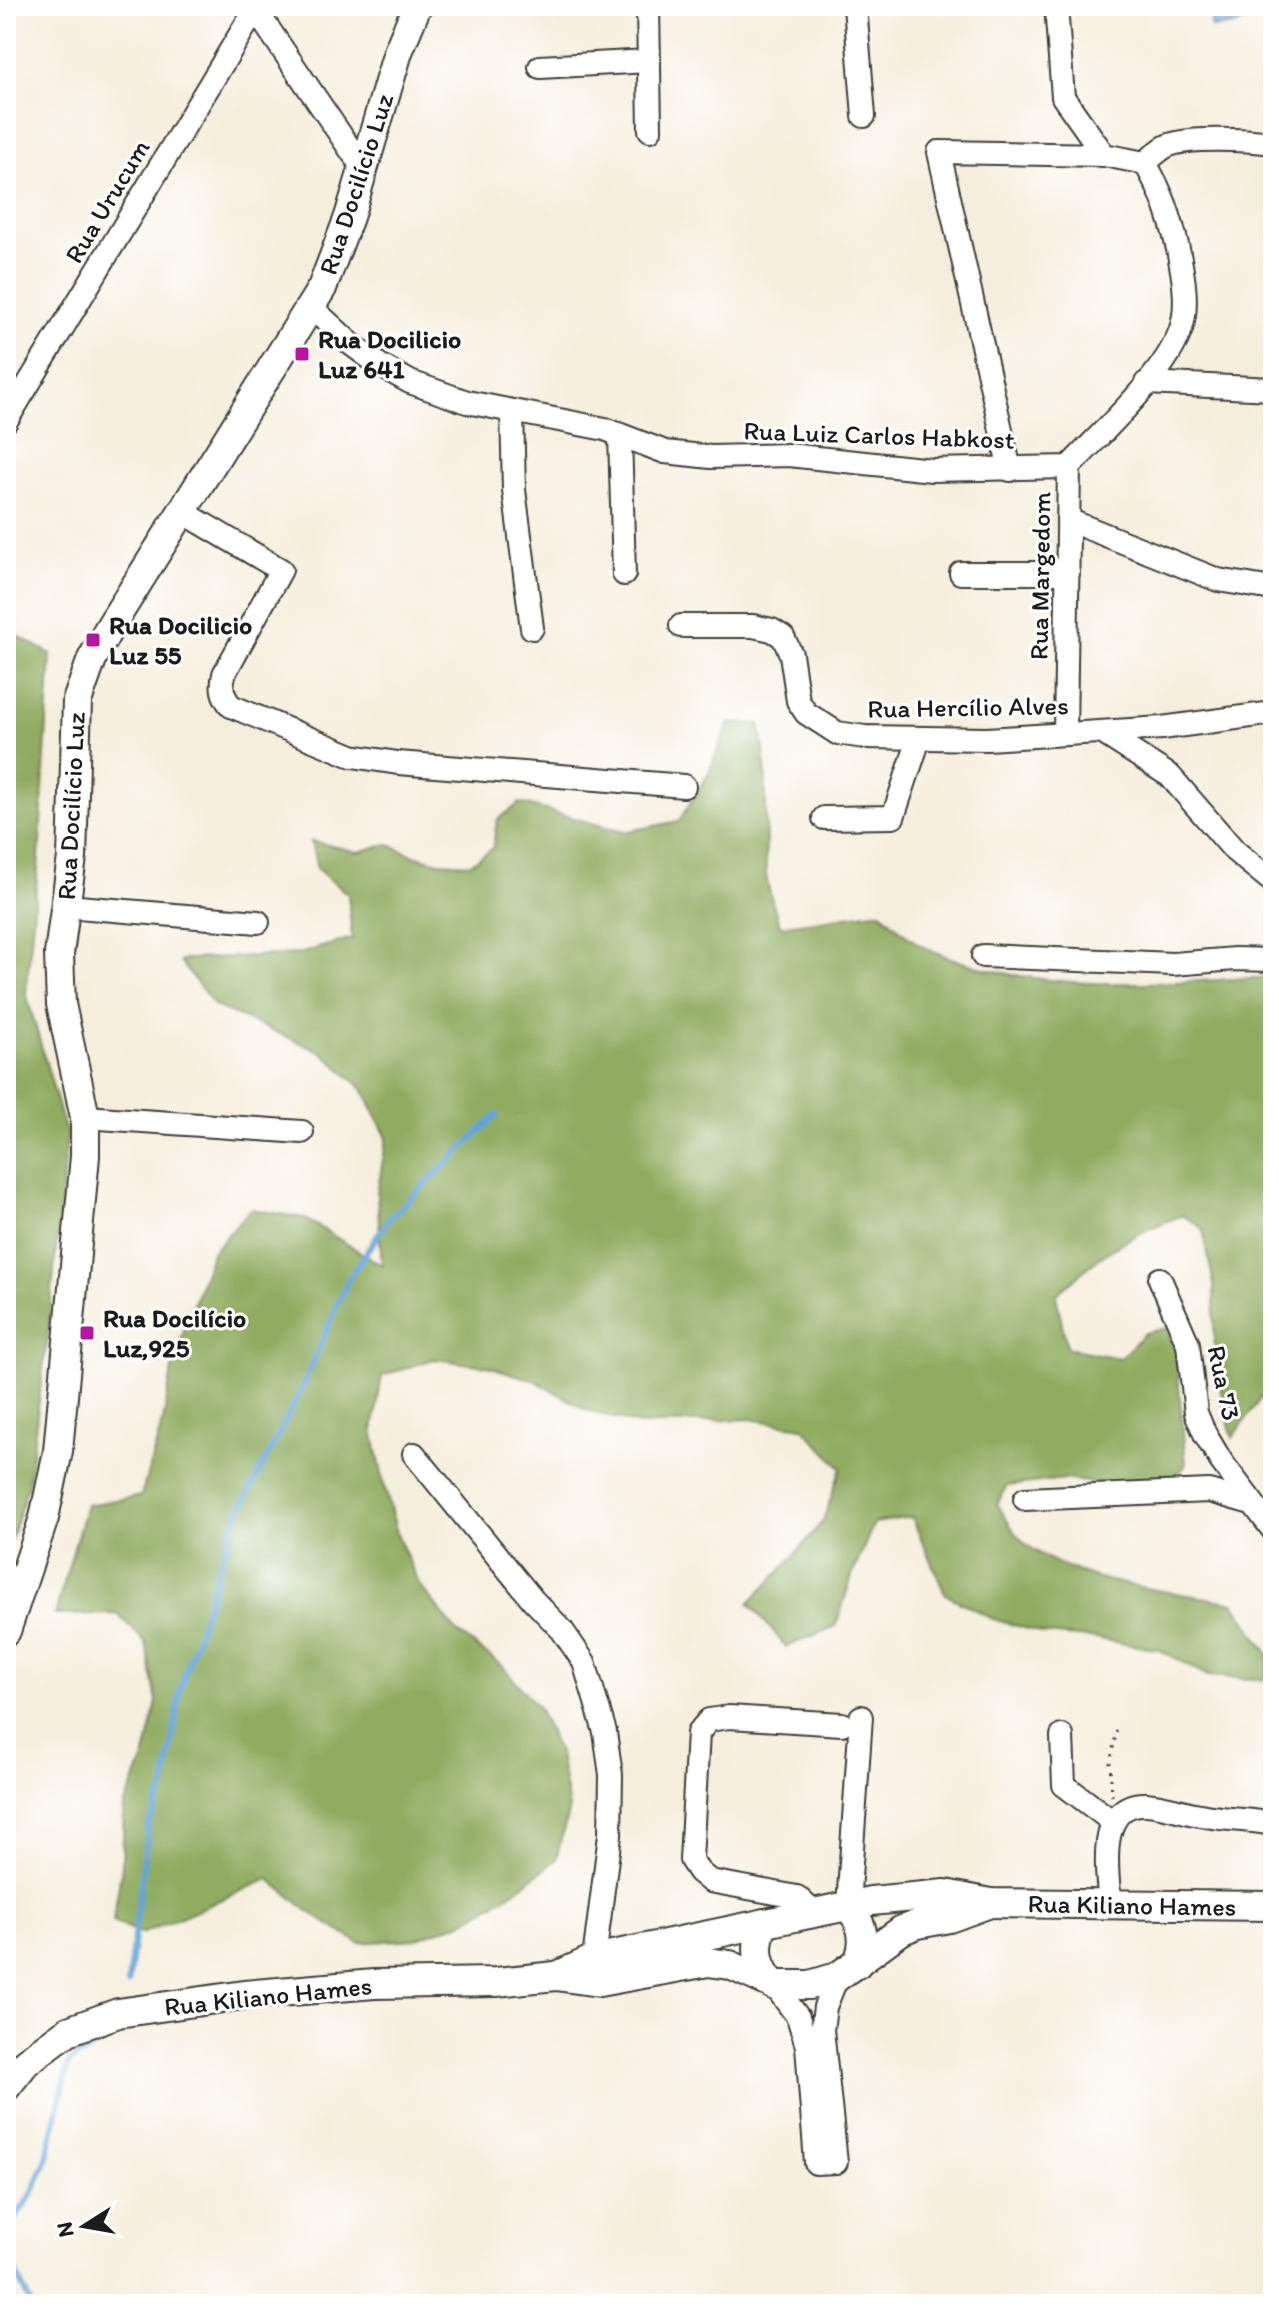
<svg xmlns="http://www.w3.org/2000/svg" width="1279" height="2310" font-family="Itim,sans-serif">
<style>
.forest{fill:#90ac60;stroke:#56643e;stroke-width:2}
.water{fill:#63a4d6;stroke:#406079;stroke-width:2}
.lines{fill:none;stroke-linecap:round;stroke-linejoin:round}
.stream{stroke:#63a4d6;stroke-width:6}
.minor-casing{stroke:#3d3c39;stroke-width:26}
.major-casing{stroke:#3d3c39;stroke-width:32}
.path{stroke:#3d3c39;stroke-width:3;stroke-dasharray:2 6;stroke-linecap:butt}
.minor{stroke:#fff;stroke-width:22}
.major{stroke:#fff;stroke-width:28}
.poi-dot{fill:#b5179e;stroke:#fff;stroke-width:3}
.labels{text-anchor:middle;stroke-width:6;stroke-linejoin:round;paint-order:stroke}
.street-label{font-size:26px;fill:#1c1c1c;stroke:#fff}
.poi-label{font-size:26px;font-weight:bold;fill:#1c1c1c;stroke:#fff;text-anchor:start}
</style>
<rect width="100%" height="100%" fill="#fff"/>
<filter id="ink" filterUnits="userSpaceOnUse"><feTurbulence type="fractalNoise" baseFrequency=".0125" numOctaves="2"/><feDisplacementMap in="SourceGraphic" scale="16" xChannelSelector="R" yChannelSelector="G"/><feConvolveMatrix kernelMatrix="1 2 1 2 8 2 1 2 1" color-interpolation-filters="sRGB"/></filter>
<filter id="wash" filterUnits="userSpaceOnUse"><feTurbulence type="fractalNoise" baseFrequency=".006" numOctaves="4" result="noise"/><feDisplacementMap in="SourceGraphic" scale="32" xChannelSelector="R" yChannelSelector="G"/><feGaussianBlur stdDeviation="1.8" result="paint"/><feColorMatrix in="noise" values="0 0 0 0 0 0 0 0 0 0 0 0 0 0 0 0 0 1.4 0 .05"/><feComposite in="paint" operator="in"/></filter>
<g filter="url(#wash)">
<rect width="100%" height="100%" fill="#f6eedc"/>
<!-- forest -->
<g class="forest">
<polygon points="6,629 51,654 39,857 26,993 67,1136 49,1323 28,1485 6,1555"/>
<path d="M729 723 760 724C770 773 764 822 766 872 767 890 775 909 780 926L880 911C893 922 907 938 922 946 1030 998 1157 982 1273 977V1370L1264 1393 1233 1438 1222 1398 1214 1342V1285L1203 1229 1183 1215C1127 1235 1100 1255 1056 1295L1067 1348 1120 1358 1145 1333 1167 1328 1176 1353 1186 1465 1172 1479 1118 1486 1064 1479 1007 1486 997 1504C1005 1516 1014 1535 1026 1544 1078 1586 1170 1590 1234 1603L1269 1655 1266 1680 1208 1676 1160 1650 1099 1639 1045 1634 993 1619 945 1594 912 1517 874 1523 853 1573 836 1626 786 1647 749 1603 788 1563 823 1521 841 1468 803 1427 749 1419 639 1425 587 1410 534 1380 487 1366 434 1359 382 1376 373 1430 384 1485 398 1537 420 1586 457 1632 501 1665 537 1706 559 1754 569 1808 556 1860 512 1893 465 1921 415 1939 359 1943 312 1914 269 1879 141 1934 113 1921 122 1866 124 1806 145 1756 157 1701 146 1643 118 1614 55 1615 86 1505 141 1496 163 1421 174 1359 212 1252 251 1209 304 1218 382 1265 377 1193 387 1138 363 1089 322 1052 215 1006 180 962 187 959 299 954 352 938 348 894 317 869 311 841 358 852 387 844 413 855 439 862 470 864 493 848 497 820 520 803 624 832 679 821 708 774Z"/>
</g>
<!-- water -->
<polygon class="water" points="1212,6 1273,6 1273,10 1269,9 1237,25 1211,28"/>
<g class="lines">
<!-- stream -->
<g class="stream">
<polyline points="128,1984 148,1827 165,1786 181,1686 232,1527 302,1388 348,1280 388,1220 497,1115"/>
<polyline points="6,2245 9,2229 33,2192 46,2161 69,2062 128,2025"/>
<polyline points="6,2253 31,2304"/>
</g>
</g>
</g>
<g filter="url(#ink)">
<g class="lines">
<defs>
<g id="minor">
<polyline points="253,6 363,168"/>
<polyline points="648,6 650,130"/>
<polyline points="855,6 864,116"/>
<polyline points="540,67 649,61"/>
<path d="M1145 163C1151 158 1158 151 1165 147 1184 136 1250 140 1273 143"/>
<path d="M311 307 351 344 381 366 410 382 467 402 605 429 665 452 711 457 788 455 932 470 1069 467C1102 432 1166 374 1181 329 1189 304 1183 274 1178 249 1170 215 1163 194 1145 163L1104 155 1063 97 1056 6"/>
<polyline points="1146,383 1273,389"/>
<polyline points="512,411 514,490 532,628"/>
<polyline points="6,421 255,10"/>
<polyline points="620,435 624,574"/>
<polyline points="1010,470 939,152 1104,155"/>
<path d="M183 512 281 570 224 674C221 688 222 695 231 706L352 756 398 763 684 786"/>
<polyline points="1068,520 1218,580 1273,589"/>
<polyline points="961,573 1068,573"/>
<polyline points="681,626 753,626 772,630 783,637 791,654 798,701 806,713 837,733 865,737 987,739 1162,728 1273,713"/>
<polyline points="1103,733 1170,776 1235,851 1273,882"/>
<polyline points="1065,734 1069,467"/>
<polyline points="824,818 893,817 919,739"/>
<polyline points="66,906 258,922"/>
<polyline points="983,956 1173,964 1235,959 1273,960"/>
<polyline points="85,1117 302,1132"/>
<polyline points="1160,1279 1188,1344 1196,1413 1205,1434 1221,1461 1273,1530"/>
<polyline points="414,1454 533,1600 562,1630 584,1662 605,1732 611,1775 610,1835 594,1959"/>
<polyline points="1025,1499 1209,1491 1251,1503"/>
<polyline points="1062,1736 1064,1785 1113,1822"/>
<path d="M1110 1904C1107 1872 1096 1802 1146 1804 1164 1805 1182 1812 1200 1815 1224 1820 1249 1819 1273 1824"/>
<polyline points="848,1906 861,1717"/>
<polyline points="814,1913 797,1897 710,1881 699,1872 691,1860 698,1733 709,1720 729,1717 842,1724"/>
<polyline points="774,1985 798,2017 807,2046 816,2163 836,2162 822,2030 825,2007 837,1977"/>
</g>
<g id="major">
<polyline points="6,1631 44,1518 58,1451 85,1156 85,1117 61,1004 59,954 72,857 77,701 92,659 108,630 322,288 349,217 398,52 417,6"/>
<path d="M848 1906C864 1924 867 1943 857 1964"/>
<path d="M764 1923C754 1946 756 1966 774 1985"/>
<polyline points="557,1976 594,1959 871,1901 945,1894 990,1903 1273,1906"/>
<polyline points="6,2087 26,2062 68,2031 118,2013 244,1995 374,1984 496,1982 556,1976 599,1982 708,1962 730,1965 774,1985 810,1985 837,1977 902,1930 918,1924 949,1918 990,1903"/>
</g>
</defs>
<!-- minor casing -->
<use href="#minor" class="minor-casing"/>
<!-- major casing -->
<use href="#major" class="major-casing"/>
<!-- path -->
<polyline class="path" points="1112,1796 1110,1763 1118,1725"/>
<!-- minor -->
<use href="#minor" class="minor"/>
<!-- major -->
<use href="#major" class="major"/>
</g>
</g>
<!-- markers -->
<g class="poi-dot">
<rect x="294" y="346" width="16" height="16" rx="4"/>
<rect x="85" y="632" width="16" height="16" rx="4"/>
<rect x="79" y="1325" width="16" height="16" rx="4"/>
</g>
<g class="labels">
<!-- street labels -->
<g class="street-label">
<text transform="translate(356 184) rotate(-72)" y="9">Rua Docilício Luz</text>
<text transform="translate(107 201) rotate(-59)" y="9">Rua Urucum</text>
<text transform="translate(879 435) rotate(2)" y="9">Rua Luiz Carlos Habkost</text>
<text transform="translate(1040 576) rotate(-89)" y="9">Rua Margedom</text>
<text transform="translate(968 707) rotate(-1)" y="9">Rua Hercílio Alves</text>
<text transform="translate(71 806) rotate(-87)" y="9">Rua Docilício Luz</text>
<text transform="translate(1224 1383) rotate(78)" y="9">Rua 73</text>
<text transform="translate(1132 1905) rotate(1)" y="9">Rua Kiliano Hames</text>
<text transform="translate(268 1996) rotate(-6)" y="9">Rua Kiliano Hames</text>
</g>
<!-- poi labels -->
<g class="poi-label">
<text x="318" y="348">Rua Docilicio<tspan x="318" dy="30">Luz 641</tspan></text>
<text x="109" y="634">Rua Docilicio<tspan x="109" dy="30">Luz 55</tspan></text>
<text x="103" y="1327">Rua Docilício<tspan x="103" dy="30">Luz,925</tspan></text>
</g>
</g>
<!-- margin -->
<rect width="1279" height="2310" fill="none" stroke="#fff" stroke-width="32"/>
<!-- north arrow -->
<g transform="translate(84 2226) rotate(259)" stroke="#ffffff" stroke-width="6" paint-order="stroke">
<path d="M0-6L14 30L0 20L-14 30Z" fill="#1c1c1c"/>
<text y="-12" font-size="22" font-weight="bold" text-anchor="middle" fill="#1c1c1c">N</text>
</g>
</svg>
